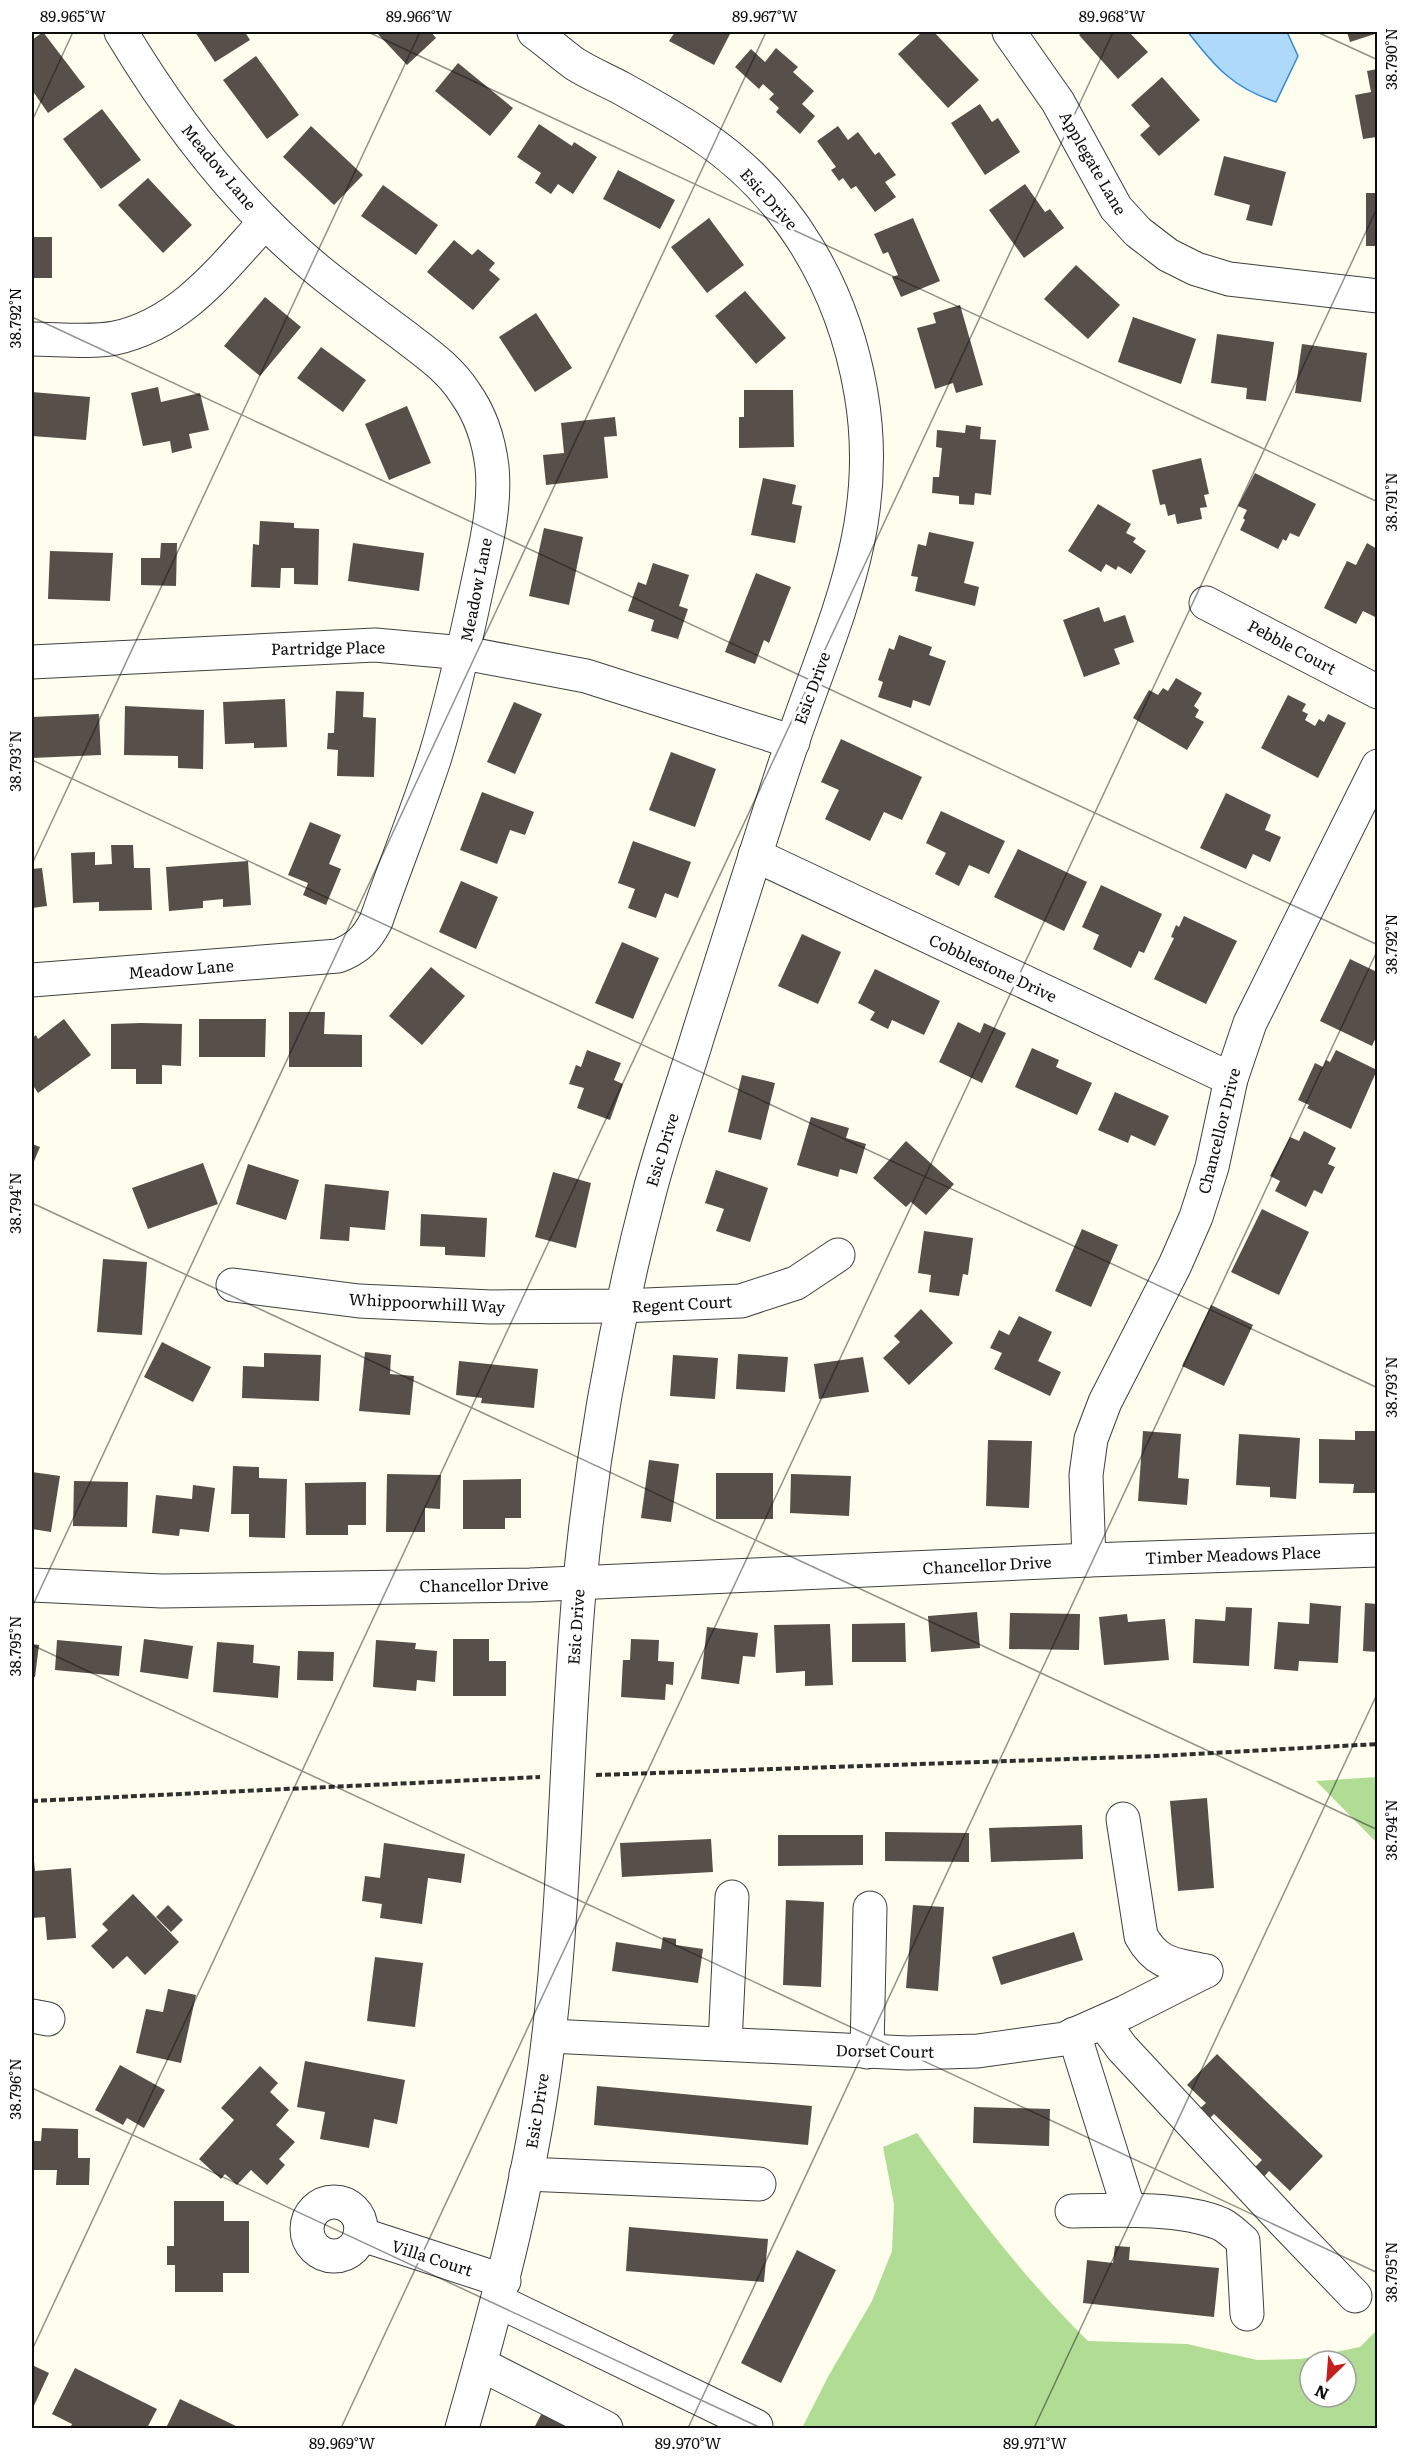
<svg xmlns="http://www.w3.org/2000/svg" width="1409" height="2460" font-family="Literata,serif">
<style>
.forest{fill:#b0dd93;fill-rule:evenodd}
.water{fill:#afd9fa;stroke:#328ad5;stroke-width:1.5}
.building{fill:#574f49}
.lines{fill:none;stroke-linecap:round;stroke-linejoin:round}
.minor-casing{stroke:#404040;stroke-width:35}
.path{stroke:#2f2f2f;stroke-width:4;stroke-dasharray:6 3;stroke-linecap:butt}
.minor{stroke:#fff;stroke-width:33}
.ticks{fill:none;stroke:#0d0d0d;stroke-width:1.5;stroke-opacity:0.45}
.labels{text-anchor:middle;stroke-width:6;stroke-linejoin:round;paint-order:stroke}
.street-label{font-size:16px;fill:#0d0d0d;stroke:#fff}
.neatline{fill:none;stroke:#0d0d0d;stroke-width:2}
.ticks-label{font-size:15px;text-anchor:middle;fill:#0d0d0d}
</style>
<rect width="100%" height="100%" fill="#fffdee"/>
<!-- forest -->
<g class="forest">
<polygon points="1377,1777 1378,1778 1377,1843 1316,1781"/>
<path d="M917 2133C971 2208 1022 2276 1088 2341L1187 2344 1257 2360 1301 2359 1360 2347 1377 2330V2428H802L829 2375 872 2301 892 2251 894 2204 883 2147ZM1310 2361H1346V2397H1310Z"/>
</g>
<!-- water -->
<path class="water" d="M1188 32H1287L1298 56 1276 102C1233 88 1214 66 1188 32Z"/>
<!-- building -->
<g class="building">
<polygon points="43,32 85,87 48,113 32,90 32,40"/>
<polygon points="195,32 245,32 250,40 215,62"/>
<polygon points="376,32 431,32 436,38 407,65"/>
<polygon points="675,32 731,32 714,65 669,41"/>
<polygon points="922,32 934,32 979,80 948,108 898,54"/>
<polygon points="1083,32 1129,32 1148,52 1118,79 1079,35"/>
<polygon points="1347,32 1378,32 1378,33 1350,42"/>
<polygon points="776,48 798,67 793,72 814,91 802,104 815,116 800,134 776,112 779,108 769,99 774,94 763,84 759,89 735,67 751,49 765,62"/>
<polygon points="256,56 299,115 267,139 223,80"/>
<polygon points="458,63 513,108 490,136 435,91"/>
<polygon points="1377,69 1377,137 1363,139 1355,95 1371,92 1367,71"/>
<polygon points="1162,77 1200,120 1159,156 1140,135 1150,126 1131,105"/>
<polygon points="980,104 992,122 998,118 1020,152 985,175 951,123"/>
<polygon points="102,109 141,160 101,189 63,139"/>
<polygon points="539,124 572,146 574,142 597,157 573,194 558,184 551,194 535,183 541,173 517,157"/>
<polygon points="311,126 363,175 334,205 283,157"/>
<polygon points="838,126 848,140 858,132 875,155 879,152 896,175 885,182 896,197 875,212 856,186 851,189 843,178 839,181 831,170 836,167 817,141"/>
<polygon points="1224,156 1286,172 1272,226 1246,220 1250,205 1214,195"/>
<polygon points="618,170 675,200 660,229 603,199"/>
<polygon points="148,178 192,225 163,253 118,205"/>
<polygon points="1025,184 1045,212 1050,209 1064,228 1024,258 989,210"/>
<polygon points="383,185 438,225 416,255 361,216"/>
<rect x="1366" y="193" width="11" height="53"/>
<polygon points="709,218 744,265 707,293 671,247"/>
<polygon points="913,218 940,281 901,297 892,277 898,275 888,252 883,254 874,234"/>
<rect x="32" y="237" width="20" height="41"/>
<polygon points="454,240 472,255 478,249 495,263 489,270 500,279 473,310 427,272"/>
<polygon points="1076,265 1120,305 1088,339 1044,299"/>
<polygon points="745,291 786,338 756,364 715,316"/>
<polygon points="265,297 301,327 260,376 224,346"/>
<polygon points="960,305 983,385 956,393 953,383 935,389 917,328 936,323 933,313"/>
<polygon points="536,313 572,368 535,392 499,337"/>
<polygon points="1133,317 1196,339 1181,384 1118,362"/>
<polygon points="1217,334 1274,342 1266,401 1246,399 1247,388 1211,383"/>
<polygon points="1302,344 1367,353 1361,402 1295,393"/>
<polygon points="321,347 366,380 343,412 297,378"/>
<polygon points="158,387 161,402 200,393 209,430 189,434 192,448 172,453 170,441 143,446 131,393"/>
<polygon points="744,390 793,390 794,447 739,448 739,417 744,417"/>
<polygon points="32,392 90,397 86,440 32,436"/>
<polygon points="407,406 431,463 389,480 365,424"/>
<polygon points="615,417 617,436 604,437 608,478 546,485 543,455 564,453 561,423"/>
<polygon points="966,425 981,427 980,439 996,440 991,495 975,493 974,505 959,504 959,496 932,493 933,477 939,477 942,448 936,447 937,430 965,433"/>
<polygon points="1201,458 1209,494 1204,495 1207,507 1200,508 1202,519 1177,524 1175,514 1168,516 1165,504 1160,505 1152,470"/>
<polygon points="1255,473 1316,504 1299,537 1290,533 1286,541 1283,539 1278,549 1240,530 1245,520 1243,518 1247,510 1238,506"/>
<polygon points="763,478 796,485 792,504 802,506 795,543 751,535"/>
<polygon points="1098,504 1131,524 1126,533 1136,538 1133,542 1146,551 1131,574 1118,566 1116,570 1106,564 1101,572 1068,551"/>
<polygon points="260,521 294,523 294,528 319,529 318,585 294,584 294,568 281,568 280,588 251,587 253,544 259,545"/>
<polygon points="544,528 583,537 569,605 529,596"/>
<polygon points="929,532 974,542 964,583 979,587 975,606 915,591 918,577 911,576 918,544 926,546"/>
<polygon points="161,543 177,543 176,586 141,585 141,558 160,558"/>
<polygon points="353,543 424,553 419,591 348,581"/>
<polygon points="1367,543 1377,549 1377,618 1363,611 1356,624 1324,608 1347,561 1356,565"/>
<polygon points="50,551 113,553 110,601 48,599"/>
<polygon points="653,563 689,575 679,606 688,609 678,639 651,631 654,620 628,611 638,582 646,585"/>
<polygon points="756,573 791,587 769,643 764,640 755,664 725,652"/>
<polygon points="1099,607 1104,622 1125,615 1134,642 1114,649 1120,664 1084,677 1063,620"/>
<polygon points="899,635 932,647 929,655 946,661 930,706 913,700 911,708 878,697 883,682 878,680 889,648 894,650"/>
<polygon points="1176,678 1202,693 1194,706 1199,710 1195,717 1204,722 1187,750 1133,718 1149,690 1158,695 1163,688 1168,691"/>
<polygon points="336,691 364,692 363,717 376,718 374,777 337,776 338,750 327,749 328,733 334,733"/>
<polygon points="1288,695 1306,704 1302,711 1308,714 1305,720 1315,726 1319,719 1324,722 1328,714 1346,723 1318,778 1261,748"/>
<polygon points="285,699 287,747 254,748 254,743 225,744 223,702"/>
<polygon points="514,702 542,714 515,774 487,762"/>
<polygon points="125,706 204,710 203,769 178,768 178,756 124,755"/>
<polygon points="99,714 101,755 32,758 32,717"/>
<polygon points="841,739 922,777 902,820 884,812 870,841 825,819 839,790 821,782"/>
<polygon points="671,752 716,769 695,827 649,810"/>
<polygon points="482,792 534,812 525,835 510,830 497,864 460,850"/>
<polygon points="1226,793 1271,815 1265,830 1281,837 1270,862 1253,854 1246,869 1200,848"/>
<polygon points="941,811 1005,841 989,874 969,865 959,886 935,874 946,853 926,843"/>
<polygon points="310,822 341,835 329,864 341,869 326,905 303,895 308,883 288,875"/>
<polygon points="633,841 691,862 678,898 665,893 656,918 628,908 635,889 618,883"/>
<polygon points="111,845 133,845 134,868 150,868 152,910 99,911 99,902 73,903 71,853 95,852 95,865 112,864"/>
<polygon points="1018,849 1087,882 1064,931 994,897"/>
<polygon points="248,861 251,905 223,907 223,899 203,901 203,908 169,911 166,867"/>
<polygon points="42,868 47,906 32,908 32,869"/>
<polygon points="461,881 498,897 476,949 439,932"/>
<polygon points="1101,885 1162,914 1144,953 1139,951 1131,968 1093,949 1099,935 1082,927"/>
<polygon points="1184,916 1237,941 1206,1004 1154,979 1174,938 1171,937 1176,925 1179,927"/>
<polygon points="802,934 841,952 818,1004 778,986"/>
<polygon points="622,942 659,958 633,1019 595,1003"/>
<polygon points="1350,959 1377,972 1377,1035 1372,1046 1320,1021"/>
<polygon points="431,967 465,996 422,1045 389,1016"/>
<polygon points="875,969 940,1001 924,1035 892,1020 888,1029 870,1020 875,1012 858,1003"/>
<polygon points="289,1012 325,1012 324,1034 362,1035 362,1067 289,1067"/>
<polygon points="64,1019 91,1055 38,1093 32,1084 32,1038 36,1035 38,1039"/>
<polygon points="199,1019 266,1019 265,1057 199,1057"/>
<polygon points="958,1022 980,1033 984,1023 1006,1033 982,1083 939,1062"/>
<polygon points="141,1023 182,1024 181,1066 162,1065 162,1084 136,1084 136,1069 111,1069 111,1024"/>
<polygon points="1032,1048 1059,1060 1056,1067 1092,1083 1077,1115 1015,1087"/>
<polygon points="587,1050 621,1063 614,1080 623,1084 610,1120 577,1108 584,1088 569,1084 576,1065 581,1067"/>
<polygon points="1336,1050 1377,1070 1351,1129 1307,1108 1309,1105 1298,1100 1315,1063 1323,1067 1326,1060 1330,1062"/>
<polygon points="742,1075 775,1083 761,1140 728,1132"/>
<polygon points="1115,1092 1169,1116 1155,1146 1131,1135 1128,1143 1098,1130"/>
<polygon points="811,1117 849,1128 846,1138 866,1144 857,1174 840,1169 838,1177 797,1165"/>
<polygon points="1304,1131 1336,1148 1328,1164 1335,1167 1328,1181 1322,1194 1314,1190 1306,1207 1275,1191 1280,1181 1270,1176 1290,1137 1299,1141"/>
<polygon points="906,1141 954,1184 926,1215 911,1202 906,1207 873,1178"/>
<polygon points="32,1144 40,1147 32,1166"/>
<polygon points="203,1163 218,1204 148,1229 132,1188"/>
<polygon points="248,1164 299,1180 286,1220 236,1204"/>
<polygon points="716,1170 768,1188 750,1242 716,1231 724,1209 705,1203"/>
<polygon points="553,1172 591,1183 576,1248 535,1237"/>
<polygon points="325,1184 389,1191 385,1230 350,1227 349,1241 320,1239"/>
<polygon points="1262,1209 1309,1232 1279,1295 1231,1272"/>
<polygon points="421,1214 487,1218 485,1257 445,1255 445,1247 420,1246"/>
<polygon points="1082,1229 1118,1245 1091,1307 1055,1291"/>
<polygon points="924,1231 973,1238 968,1275 963,1274 959,1296 929,1292 931,1275 918,1273"/>
<polygon points="103,1259 147,1262 142,1335 97,1332"/>
<polygon points="1211,1305 1253,1325 1224,1386 1182,1366"/>
<polygon points="921,1309 953,1343 909,1385 883,1358 900,1342 894,1336"/>
<polygon points="1019,1316 1052,1332 1038,1361 1061,1372 1050,1396 994,1369 1002,1353 990,1348 999,1330 1009,1335"/>
<polygon points="162,1342 211,1367 193,1402 144,1377"/>
<polygon points="365,1352 391,1355 390,1374 414,1376 410,1415 359,1411"/>
<polygon points="264,1353 321,1355 319,1401 242,1398 243,1366 264,1367"/>
<polygon points="738,1354 788,1357 785,1392 736,1389"/>
<polygon points="673,1355 718,1358 715,1399 670,1396"/>
<polygon points="863,1357 869,1392 819,1399 814,1364"/>
<polygon points="459,1361 538,1369 534,1408 481,1403 482,1398 456,1395"/>
<polygon points="1143,1431 1181,1434 1178,1478 1189,1479 1187,1505 1138,1501"/>
<polygon points="1355,1431 1377,1431 1377,1493 1353,1493 1354,1484 1319,1483 1319,1439 1355,1440"/>
<polygon points="1239,1434 1300,1438 1296,1499 1270,1497 1270,1487 1236,1485"/>
<polygon points="988,1440 1032,1441 1029,1508 986,1506"/>
<polygon points="649,1460 679,1464 671,1522 641,1518"/>
<polygon points="233,1466 259,1467 259,1478 287,1479 285,1538 249,1537 249,1514 231,1514"/>
<polygon points="32,1472 60,1476 51,1532 32,1529"/>
<rect x="716" y="1473" width="57" height="46"/>
<polygon points="387,1474 441,1475 440,1509 425,1508 425,1532 386,1532"/>
<polygon points="791,1474 851,1476 849,1516 790,1513"/>
<polygon points="521,1479 521,1518 505,1518 505,1529 463,1529 463,1480"/>
<polygon points="74,1481 128,1482 127,1527 73,1526"/>
<polygon points="366,1482 366,1525 348,1525 348,1535 306,1535 305,1483"/>
<polygon points="193,1485 215,1488 209,1532 180,1529 179,1536 152,1533 156,1495 192,1499"/>
<polygon points="1310,1603 1341,1606 1338,1663 1299,1661 1298,1671 1274,1669 1278,1622 1309,1624"/>
<polygon points="1365,1603 1377,1604 1377,1652 1363,1651"/>
<polygon points="1226,1607 1252,1608 1249,1666 1193,1663 1195,1619 1225,1621"/>
<polygon points="977,1612 980,1648 931,1652 928,1616"/>
<polygon points="1010,1613 1080,1614 1079,1650 1009,1649"/>
<polygon points="1127,1614 1128,1622 1165,1619 1169,1660 1104,1665 1099,1617"/>
<polygon points="905,1623 906,1662 852,1662 852,1624"/>
<polygon points="830,1624 833,1685 805,1686 805,1671 776,1673 774,1625"/>
<polygon points="707,1627 758,1633 755,1657 743,1656 739,1684 701,1679"/>
<polygon points="144,1639 193,1646 188,1679 140,1672"/>
<polygon points="453,1639 489,1639 489,1661 506,1661 506,1696 453,1696"/>
<polygon points="631,1639 659,1640 658,1661 674,1662 673,1685 666,1684 665,1700 621,1697 623,1660 630,1660"/>
<polygon points="57,1640 122,1646 119,1676 55,1670"/>
<polygon points="376,1640 416,1643 415,1649 437,1651 435,1682 417,1680 416,1691 373,1687"/>
<polygon points="217,1642 254,1645 253,1663 280,1666 278,1698 213,1692"/>
<polygon points="32,1644 39,1645 35,1677 32,1677"/>
<polygon points="298,1651 334,1652 333,1681 297,1680"/>
<polygon points="1207,1798 1214,1888 1178,1891 1170,1801"/>
<polygon points="1082,1825 1083,1859 991,1862 989,1828"/>
<polygon points="885,1832 969,1833 969,1862 885,1861"/>
<polygon points="778,1835 863,1835 863,1865 778,1866"/>
<polygon points="711,1839 713,1872 622,1877 620,1843"/>
<polygon points="384,1843 465,1854 461,1883 428,1878 422,1924 380,1918 382,1904 362,1901 365,1876 380,1878"/>
<polygon points="32,1861 34,1861 35,1871 71,1868 76,1938 47,1940 45,1917 32,1918"/>
<polygon points="133,1894 179,1942 145,1975 127,1956 113,1969 91,1946 108,1930 102,1924"/>
<polygon points="786,1900 824,1902 821,1987 783,1985"/>
<polygon points="168,1905 183,1920 171,1932 156,1917"/>
<polygon points="913,1905 944,1907 938,1991 906,1988"/>
<polygon points="1074,1932 1083,1960 1001,1985 992,1957"/>
<polygon points="663,1937 676,1939 676,1945 703,1949 698,1983 612,1971 616,1942 661,1949"/>
<polygon points="375,1957 423,1963 415,2027 367,2021"/>
<polygon points="168,1989 196,1995 181,2063 136,2053 146,2009 163,2012"/>
<polygon points="1217,2054 1323,2156 1290,2191 1269,2171 1263,2178 1254,2168 1262,2160 1214,2114 1207,2121 1197,2111 1206,2103 1187,2085"/>
<polygon points="305,2061 405,2080 397,2124 374,2119 369,2148 320,2139 325,2112 297,2107"/>
<polygon points="120,2065 165,2090 144,2128 127,2118 123,2125 95,2110"/>
<polygon points="260,2066 278,2083 270,2092 289,2110 276,2125 295,2142 279,2159 285,2165 267,2185 251,2170 237,2185 225,2174 221,2179 199,2159 234,2120 221,2108"/>
<polygon points="597,2086 812,2106 808,2145 594,2125"/>
<polygon points="974,2107 1050,2109 1049,2146 973,2143"/>
<polygon points="42,2128 78,2129 78,2158 90,2158 89,2185 56,2185 57,2170 32,2170 32,2141 41,2141"/>
<polygon points="174,2201 224,2201 224,2221 249,2221 249,2273 223,2273 223,2292 175,2292 175,2265 167,2265 167,2246 174,2246"/>
<polygon points="629,2227 768,2239 764,2282 626,2271"/>
<polygon points="1115,2246 1130,2247 1129,2260 1219,2268 1214,2317 1083,2303 1087,2260 1113,2263"/>
<polygon points="797,2250 836,2270 781,2383 741,2363"/>
<polygon points="32,2365 49,2373 32,2410"/>
<polygon points="75,2368 157,2409 147,2428 70,2428 72,2424 52,2414"/>
<polygon points="180,2399 240,2428 166,2428"/>
<polygon points="544,2409 583,2428 534,2428"/>
</g>
<g class="lines">
<defs>
<g id="minor">
<polyline points="1009,32 1058,102 1116,208 1138,232 1168,255 1196,269 1229,279 1378,296"/>
<path d="M32 339C57 339 90 343 115 338 181 324 222 269 265 222"/>
<polyline points="1206,603 1378,692"/>
<polyline points="32,662 375,645 464,653 586,676 793,742"/>
<polyline points="755,855 1231,1079"/>
<path d="M32 980 338 956C358 948 366 940 376 921 395 866 417 812 435 757 452 701 465 644 477 587 485 549 496 506 492 467 489 441 480 414 465 393 449 368 426 353 403 335 375 314 346 293 319 271 239 206 174 120 121 32"/>
<polyline points="233,1285 359,1301 491,1307 622,1306 741,1301 796,1283 838,1255"/>
<polyline points="1089,1560 1086,1475 1091,1439 1105,1402 1175,1265 1196,1217 1212,1167 1231,1079 1250,1023 1378,766"/>
<polyline points="32,1585 162,1591 530,1585 1089,1560 1378,1550"/>
<path d="M1123 1819 1141 1936C1158 1966 1175 1964 1206 1971"/>
<polyline points="32,2016 48,2019"/>
<polyline points="1103,2022 1122,2048 1284,2222 1355,2296"/>
<polyline points="1074,2034 1129,2210"/>
<polyline points="549,2036 908,2053 978,2051 1064,2039 1125,2012 1206,1971"/>
<polyline points="725,2044 732,1897"/>
<polyline points="867,2052 870,1908"/>
<polyline points="526,2174 759,2184"/>
<circle cx="334" cy="2229" r="27"/>
<path d="M1072 2211C1115 2210 1181 2207 1221 2224 1229 2228 1236 2235 1243 2241L1247 2314"/>
<polyline points="360,2234 504,2281"/>
<polyline points="498,2301 756,2426"/>
<polyline points="480,2364 606,2428"/>
<path d="M462 2428C499 2299 534 2169 549 2034 566 1887 566 1739 579 1592 591 1458 615 1324 649 1194 663 1139 683 1086 699 1032 730 936 759 841 791 746 832 624 884 526 861 393 843 288 789 194 700 135 675 118 648 103 621 88 606 80 589 73 575 64 561 54 548 42 534 32"/>
</g>
</defs>
<!-- minor casing -->
<use href="#minor" class="minor-casing"/>
<!-- path -->
<g class="path">
<polyline points="596,1775 1157,1756 1378,1744"/>
<polyline points="32,1801 540,1777"/>
</g>
<!-- minor -->
<use href="#minor" class="minor"/>
</g>
<!-- ticks -->
<path class="ticks" d="M368 32 1378 502M1317 32 1378 60M32 121 73 32M32 317 1378 945M32 760 1378 1388M32 864 420 32M32 1203 1378 1830M32 1607 766 32M32 1645 1378 2273M32 2088 761 2428M32 2350 1113 32M341 2428 1378 206M688 2428 1378 949M1034 2428 1378 1692"/>
<g class="labels">
<!-- street labels -->
<g class="street-label">
<text transform="translate(1093 163) rotate(60)" y="6">Applegate Lane</text>
<text transform="translate(219 167) rotate(50)" y="6">Meadow Lane</text>
<text transform="translate(769 199) rotate(48)" y="6">Esic Drive</text>
<text transform="translate(476 590) rotate(-79)" y="6">Meadow Lane</text>
<text transform="translate(1292 647) rotate(28)" y="6">Pebble Court</text>
<text transform="translate(328 648) rotate(-1)" y="6">Partridge Place</text>
<text transform="translate(812 688) rotate(-70)" y="6">Esic Drive</text>
<text transform="translate(993 968) rotate(25)" y="6">Cobblestone Drive</text>
<text transform="translate(181 969) rotate(-4)" y="6">Meadow Lane</text>
<text transform="translate(1219 1131) rotate(-76)" y="6">Chancellor Drive</text>
<text transform="translate(662 1150) rotate(-73)" y="6">Esic Drive</text>
<text transform="translate(427 1303) rotate(3)" y="6">Whippoorwhill Way</text>
<text transform="translate(682 1304) rotate(-3)" y="6">Regent Court</text>
<text transform="translate(1233 1555) rotate(-2)" y="6">Timber Meadows Place</text>
<text transform="translate(987 1565) rotate(-3)" y="6">Chancellor Drive</text>
<text transform="translate(484 1585) rotate(-1)" y="6">Chancellor Drive</text>
<text transform="translate(576 1627) rotate(-86)" y="6">Esic Drive</text>
<text transform="translate(885 2051) rotate(1)" y="6">Dorset Court</text>
<text transform="translate(537 2111) rotate(-81)" y="6">Esic Drive</text>
<text transform="translate(432 2258) rotate(18)" y="6">Villa Court</text>
</g>
</g>
<!-- border -->
<rect width="1409" height="2460" fill="none" stroke="#ffffff" stroke-width="66"/>
<!-- north arrow -->
<g transform="translate(1328 2379) rotate(205)"><circle r="28" fill="#ffffff" stroke="#9e9e9e" stroke-width="1.5"/>
<path d="M0-4.5L10 22L0 15L-10 22Z" fill="#c51f1d"/>
<text y="-9" font-size="16" font-weight="bold" text-anchor="middle" fill="#0d0d0d">N</text>
</g>
<rect x="33" y="33" width="1343" height="2394" class="neatline"/>
<g class="ticks-label">
<text x="73" y="22">89.965°W</text>
<text x="419" y="22">89.966°W</text>
<text x="765" y="22">89.967°W</text>
<text x="1112" y="22">89.968°W</text>
<text transform="translate(1392 59) rotate(-90)" y="5">38.790°N</text>
<text transform="translate(16 318) rotate(-90)" y="5">38.792°N</text>
<text transform="translate(1392 502) rotate(-90)" y="5">38.791°N</text>
<text transform="translate(16 761) rotate(-90)" y="5">38.793°N</text>
<text transform="translate(1392 944) rotate(-90)" y="5">38.792°N</text>
<text transform="translate(16 1203) rotate(-90)" y="5">38.794°N</text>
<text transform="translate(1392 1387) rotate(-90)" y="5">38.793°N</text>
<text transform="translate(16 1646) rotate(-90)" y="5">38.795°N</text>
<text transform="translate(1392 1830) rotate(-90)" y="5">38.794°N</text>
<text transform="translate(16 2089) rotate(-90)" y="5">38.796°N</text>
<text transform="translate(1392 2272) rotate(-90)" y="5">38.795°N</text>
<text x="342" y="2449">89.969°W</text>
<text x="688" y="2449">89.970°W</text>
<text x="1035" y="2449">89.971°W</text>
</g>
</svg>
